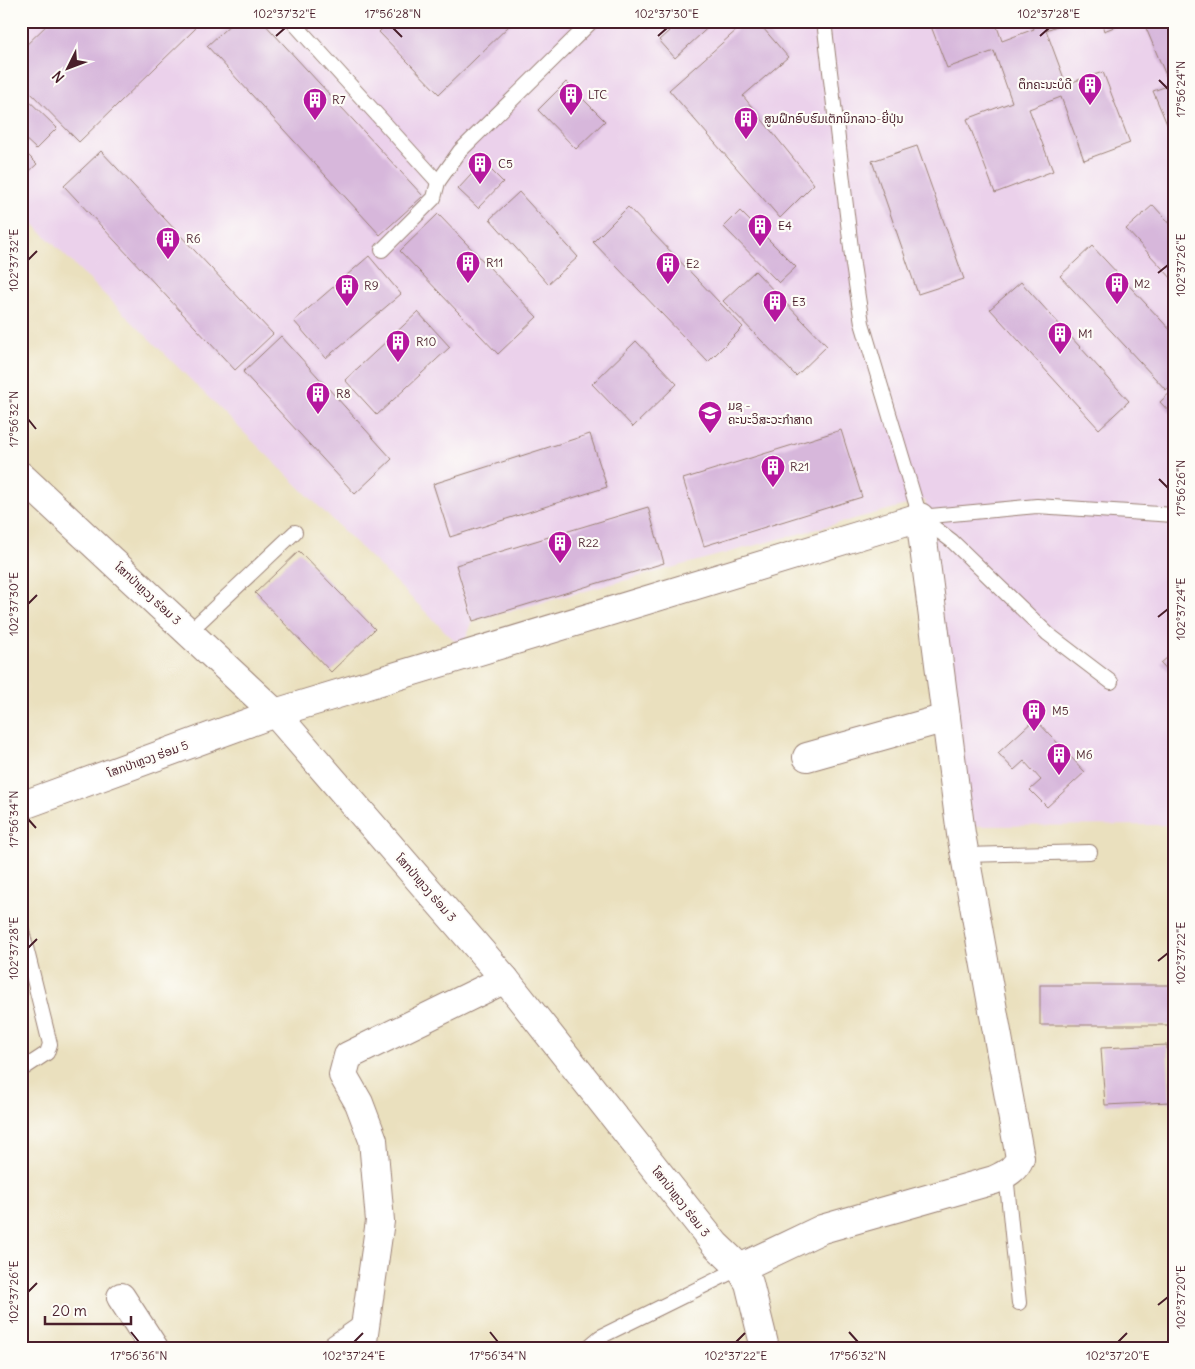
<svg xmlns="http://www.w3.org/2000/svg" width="1195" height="1369" font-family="Delius,'Noto Sans Lao',sans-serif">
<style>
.built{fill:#ebd1eb}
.building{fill:#d7b7db}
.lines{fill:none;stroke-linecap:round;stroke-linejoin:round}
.lane-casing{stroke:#9a8074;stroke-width:16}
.street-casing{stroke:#9a8074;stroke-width:30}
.lane{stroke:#fff;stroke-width:14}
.street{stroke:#fff;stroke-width:28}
.ticks{fill:none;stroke:#4a1f2b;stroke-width:2}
.labels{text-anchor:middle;stroke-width:4.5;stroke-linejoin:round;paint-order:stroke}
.poi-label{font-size:12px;fill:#4a1f2b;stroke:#fdfcf7;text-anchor:start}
.street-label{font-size:12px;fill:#4a1f2b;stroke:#fdfcf7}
.neatline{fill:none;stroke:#4a1f2b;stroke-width:2}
.ticks-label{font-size:12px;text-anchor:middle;fill:#4a1f2b}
</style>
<rect width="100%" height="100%" fill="#fdfcf7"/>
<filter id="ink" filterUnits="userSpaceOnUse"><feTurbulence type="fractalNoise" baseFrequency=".02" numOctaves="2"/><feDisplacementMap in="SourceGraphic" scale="10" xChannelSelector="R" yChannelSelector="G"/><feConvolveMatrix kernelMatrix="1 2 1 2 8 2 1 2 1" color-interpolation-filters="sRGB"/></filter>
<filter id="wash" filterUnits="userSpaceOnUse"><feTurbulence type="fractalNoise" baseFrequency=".0096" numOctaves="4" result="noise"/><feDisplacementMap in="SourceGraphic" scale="20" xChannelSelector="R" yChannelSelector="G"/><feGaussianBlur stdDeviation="1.12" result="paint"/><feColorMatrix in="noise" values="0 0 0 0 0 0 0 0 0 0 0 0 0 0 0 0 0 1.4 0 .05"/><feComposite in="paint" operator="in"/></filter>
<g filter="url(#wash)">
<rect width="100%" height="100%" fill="#eae0be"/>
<!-- built -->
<polygon class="built" points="21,21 1174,21 1174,825 968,826 925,500 473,621 462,648 21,212"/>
<g id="blocks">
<!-- building -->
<g class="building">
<polygon points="51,21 187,21 195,29 79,142 21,83 21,50"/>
<polygon points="234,21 262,21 423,196 380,235 207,46"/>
<polygon points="390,21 514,21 439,94 379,32"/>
<polygon points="642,21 658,21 649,29"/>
<polygon points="659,21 715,21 675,58 659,40 669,31"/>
<polygon points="747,21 757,21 788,57 743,96 814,184 780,218 669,90"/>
<polygon points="929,21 995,21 1002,41 1034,29 1031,21 1070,21 1046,30 1066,84 1103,72 1130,143 1084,160 1061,97 1029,109 1053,171 995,193 967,119 1012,102 994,51 947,68"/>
<polygon points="1101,21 1129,21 1104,31"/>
<polygon points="1143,21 1174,21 1174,135 1172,136 1153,91 1170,85"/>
<polygon points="566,82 605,121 576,149 538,110"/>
<polygon points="21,93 57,128 36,149 21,135"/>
<polygon points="917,146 964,279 918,294 872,161"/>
<polygon points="21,148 37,164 21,179"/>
<polygon points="101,151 273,334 235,370 64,186"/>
<polygon points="483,162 503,182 478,208 458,189"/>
<polygon points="519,192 578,257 548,284 490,219"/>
<polygon points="1153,205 1174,228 1174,281 1126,229"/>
<polygon points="628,207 743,327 708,362 593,242"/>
<polygon points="740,211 796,267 779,283 724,227"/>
<polygon points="438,214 537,317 498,354 400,251"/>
<polygon points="1092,246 1174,334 1174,383 1166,390 1060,276"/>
<polygon points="369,256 401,294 326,358 294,321"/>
<polygon points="755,271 827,346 796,376 723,301"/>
<polygon points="1021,282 1129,401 1099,429 990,309"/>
<polygon points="418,312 450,347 377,415 345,380"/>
<polygon points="281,336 392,459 355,494 243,372"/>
<polygon points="636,341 677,384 633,427 592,384"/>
<polygon points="1174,389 1174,417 1160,402"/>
<polygon points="841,430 862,497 704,546 683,479"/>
<polygon points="590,434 607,487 450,537 433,484"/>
<polygon points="648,507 664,563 473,621 456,565"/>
<polygon points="299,551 375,629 331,672 255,593"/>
<polygon points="1174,652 1174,677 1161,663"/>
<polygon points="1035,719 1085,772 1047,807 1030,790 1041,780 1024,761 1014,770 998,753"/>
<polygon points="1174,760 1174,774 1167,766"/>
<rect x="1040" y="985" width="134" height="40"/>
<polygon points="1167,1045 1170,1102 1105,1105 1101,1048"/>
</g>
</g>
</g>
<g filter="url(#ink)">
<use href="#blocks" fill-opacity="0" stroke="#9a8074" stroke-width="1"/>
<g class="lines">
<defs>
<g id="lane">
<polyline points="292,21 438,182"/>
<polyline points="824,21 853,265 862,323 920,517 952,541 1048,634 1111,682"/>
<polyline points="382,250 434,198 438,182 460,151 592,21"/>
<polyline points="920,517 1037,506 1174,515"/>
<polyline points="189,632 295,532"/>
<polyline points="965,855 1090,852"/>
<polyline points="21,927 50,1044 47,1053 21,1070"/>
<polyline points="1006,1174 1019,1303"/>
<polyline points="587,1348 600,1337 740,1268"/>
</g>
<g id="street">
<polyline points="21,476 275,713 505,979 715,1244 740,1268 749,1283 765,1348"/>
<polyline points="807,757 946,718"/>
<path d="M21 806 275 713 920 517 961 834 1020 1158C1015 1170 1006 1174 994 1180L822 1229 740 1268"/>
<polyline points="121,1297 154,1348"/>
<polyline points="337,1348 363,1330"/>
<polyline points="362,1348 380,1221 373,1140 359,1103 343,1075 348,1056 505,979"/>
</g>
</defs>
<!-- lane casing -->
<use href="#lane" class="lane-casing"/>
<!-- street casing -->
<use href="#street" class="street-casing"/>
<!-- lane -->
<use href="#lane" class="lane"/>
<!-- street -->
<use href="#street" class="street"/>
</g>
</g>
<!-- ticks -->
<path class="ticks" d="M393 28 402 37M276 36 285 28M658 36 667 28M1040 36 1049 28M1159 80 1168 89M28 260 37 251M1158 273 1168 265M28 419 36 429M1159 479 1168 488M28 604 37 595M1158 617 1168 609M28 819 36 828M28 948 37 939M1158 961 1168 953M28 1292 37 1283M1158 1305 1168 1297M131 1332 139 1342M490 1332 498 1342M849 1332 858 1342M354 1342 363 1333M736 1342 745 1333M1118 1342 1127 1333"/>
<!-- icons -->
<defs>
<symbol id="building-pin" viewBox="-11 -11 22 30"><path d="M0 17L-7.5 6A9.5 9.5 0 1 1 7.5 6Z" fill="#b5179e" stroke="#fdfcf7"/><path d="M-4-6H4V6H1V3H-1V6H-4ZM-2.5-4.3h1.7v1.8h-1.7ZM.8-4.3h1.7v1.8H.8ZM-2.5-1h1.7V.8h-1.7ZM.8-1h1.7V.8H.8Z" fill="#fff"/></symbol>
<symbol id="university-pin" viewBox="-11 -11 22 30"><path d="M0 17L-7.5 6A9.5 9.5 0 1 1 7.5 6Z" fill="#b5179e" stroke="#fdfcf7"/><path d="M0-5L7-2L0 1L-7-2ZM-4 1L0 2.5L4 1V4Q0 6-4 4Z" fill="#fff"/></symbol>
</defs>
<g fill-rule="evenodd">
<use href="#building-pin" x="1076" y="71" width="28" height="38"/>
<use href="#building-pin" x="557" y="81" width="28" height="38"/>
<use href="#building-pin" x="301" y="86" width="28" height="38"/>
<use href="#building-pin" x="732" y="105" width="28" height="38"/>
<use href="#building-pin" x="466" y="150" width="28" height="38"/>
<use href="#building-pin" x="746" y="212" width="28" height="38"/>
<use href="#building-pin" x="154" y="225" width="28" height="38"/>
<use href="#building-pin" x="454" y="249" width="28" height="38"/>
<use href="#building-pin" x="654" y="250" width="28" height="38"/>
<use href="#building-pin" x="1103" y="270" width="28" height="38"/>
<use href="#building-pin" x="333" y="272" width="28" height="38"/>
<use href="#building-pin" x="761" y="288" width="28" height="38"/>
<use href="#building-pin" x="1046" y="320" width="28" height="38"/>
<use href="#building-pin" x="384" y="328" width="28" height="38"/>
<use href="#building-pin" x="304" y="380" width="28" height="38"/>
<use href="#university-pin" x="696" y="399" width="28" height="38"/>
<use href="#building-pin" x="759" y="453" width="28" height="38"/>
<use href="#building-pin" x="546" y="529" width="28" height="38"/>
<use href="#building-pin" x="1020" y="697" width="28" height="38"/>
<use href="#building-pin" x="1045" y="741" width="28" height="38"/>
</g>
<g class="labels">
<!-- poi labels -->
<g class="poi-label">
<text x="1072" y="89" text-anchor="end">ຕຶກຄະນະບໍດີ</text>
<text x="588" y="99">LTC</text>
<text x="332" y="104">R7</text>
<text x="764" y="123">ສູນຝຶກອົບຮົມເຕັກນິກລາວ-ຍີ່ປຸ່ນ</text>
<text x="498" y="168">C5</text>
<text x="778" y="230">E4</text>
<text x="186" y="243">R6</text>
<text x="486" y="267">R11</text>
<text x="686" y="268">E2</text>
<text x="1134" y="288">M2</text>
<text x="364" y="290">R9</text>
<text x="792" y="306">E3</text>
<text x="1078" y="338">M1</text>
<text x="416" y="346">R10</text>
<text x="336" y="398">R8</text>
<text x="728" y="410">ມຊ -<tspan x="728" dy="14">ຄະນະວິສະວະກຳສາດ</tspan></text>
<text x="790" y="471">R21</text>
<text x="578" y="547">R22</text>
<text x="1052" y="715">M5</text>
<text x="1076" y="759">M6</text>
</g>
<!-- street labels -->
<g class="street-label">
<text transform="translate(148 594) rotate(43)" y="4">ໂສກປ່າຫຼວງ ຮ່ອມ 3</text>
<text transform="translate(148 759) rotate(-20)" y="4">ໂສກປ່າຫຼວງ ຮ່ອມ 5</text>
<text transform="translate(426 888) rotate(49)" y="4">ໂສກປ່າຫຼວງ ຮ່ອມ 3</text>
<text transform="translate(681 1202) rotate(52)" y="4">ໂສກປ່າຫຼວງ ຮ່ອມ 3</text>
</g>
</g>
<!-- margin -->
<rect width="1195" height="1369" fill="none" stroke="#fdfcf7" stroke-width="55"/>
<!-- north arrow -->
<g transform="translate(68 68) rotate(228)" stroke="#fdfcf7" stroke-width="4" paint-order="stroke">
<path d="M0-4L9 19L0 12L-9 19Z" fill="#4a1f2b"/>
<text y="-8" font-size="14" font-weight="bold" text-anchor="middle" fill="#4a1f2b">N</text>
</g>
<!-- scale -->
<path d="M45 1316v8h86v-8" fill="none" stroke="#4a1f2b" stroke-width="2.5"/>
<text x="52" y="1316" font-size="15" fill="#4a1f2b" stroke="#fdfcf7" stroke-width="4" paint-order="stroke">20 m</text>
<rect x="28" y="28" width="1140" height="1314" class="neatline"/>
<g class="ticks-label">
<text x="285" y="18">102°37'32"E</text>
<text x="393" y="18">17°56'28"N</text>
<text x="667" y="18">102°37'30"E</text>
<text x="1049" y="18">102°37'28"E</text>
<text transform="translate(1181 89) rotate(-90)" y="4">17°56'24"N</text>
<text transform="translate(14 260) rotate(-90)" y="4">102°37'32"E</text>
<text transform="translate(1181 265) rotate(-90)" y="4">102°37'26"E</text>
<text transform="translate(14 419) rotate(-90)" y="4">17°56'32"N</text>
<text transform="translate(1181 488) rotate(-90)" y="4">17°56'26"N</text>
<text transform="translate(14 604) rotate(-90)" y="4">102°37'30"E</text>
<text transform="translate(1181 609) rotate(-90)" y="4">102°37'24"E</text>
<text transform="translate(14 819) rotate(-90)" y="4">17°56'34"N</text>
<text transform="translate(14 948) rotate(-90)" y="4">102°37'28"E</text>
<text transform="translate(1181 953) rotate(-90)" y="4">102°37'22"E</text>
<text transform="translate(14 1292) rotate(-90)" y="4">102°37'26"E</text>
<text transform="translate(1181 1297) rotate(-90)" y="4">102°37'20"E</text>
<text x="139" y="1360">17°56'36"N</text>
<text x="354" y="1360">102°37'24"E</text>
<text x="498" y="1360">17°56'34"N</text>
<text x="736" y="1360">102°37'22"E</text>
<text x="858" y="1360">17°56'32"N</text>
<text x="1118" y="1360">102°37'20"E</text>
</g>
</svg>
